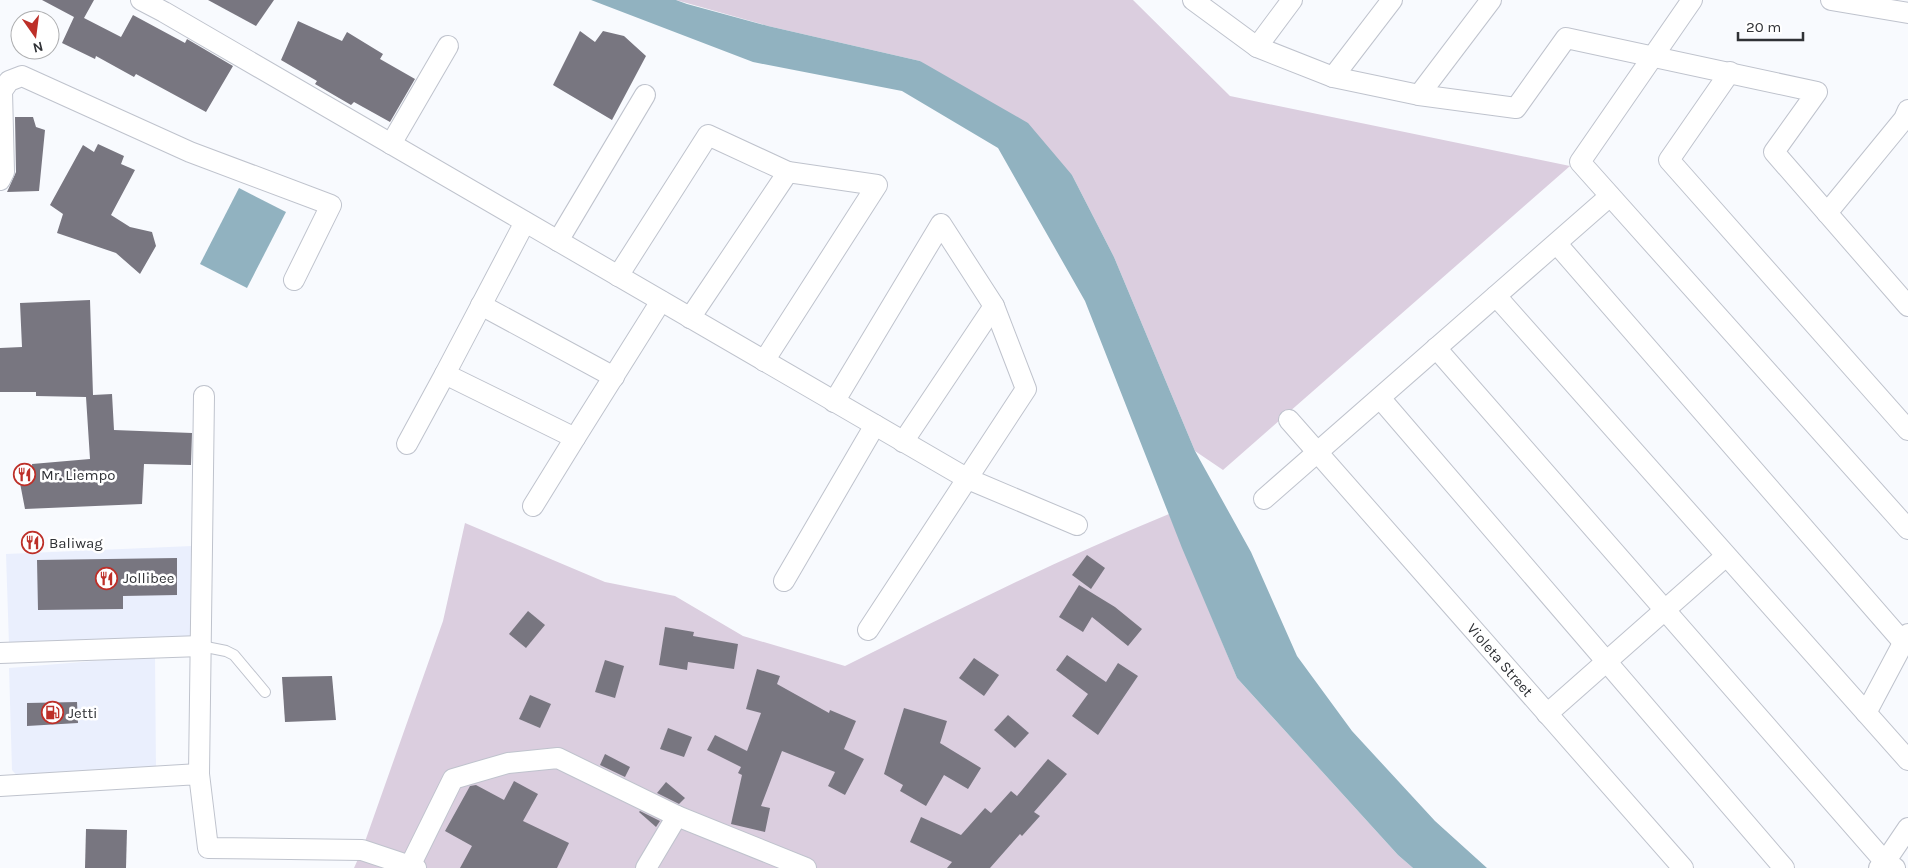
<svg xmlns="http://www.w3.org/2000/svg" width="1908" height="868" font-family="Karla,sans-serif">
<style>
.built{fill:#eaeffd}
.green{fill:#dbcedf}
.water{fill:#91b2c0}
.building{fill:#787680}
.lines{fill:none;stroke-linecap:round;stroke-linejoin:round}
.lane-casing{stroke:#bfc3cd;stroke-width:12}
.street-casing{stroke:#bfc3cd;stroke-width:22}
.lane{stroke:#fff;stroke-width:10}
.street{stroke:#fff;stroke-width:20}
.labels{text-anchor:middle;stroke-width:5;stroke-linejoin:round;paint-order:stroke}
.poi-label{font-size:15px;fill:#303236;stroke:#fff;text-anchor:start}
.street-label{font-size:15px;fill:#303236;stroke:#fff}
</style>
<rect width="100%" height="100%" fill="#f8fafe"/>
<!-- built -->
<g class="built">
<polygon points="192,546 191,638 9,645 6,554"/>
<polygon points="155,656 156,769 20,779 12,770 9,668"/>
</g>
<!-- green -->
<g class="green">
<polygon points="676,0 1133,0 1230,96 1570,166 1223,470 1195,451 1114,257 1072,175 920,61 768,26"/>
<path d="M1169 514 1237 678 1398 855 1413 868H354L362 850 443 621 465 523 605 582 675 596 743 636 845 666C952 613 1058 559 1169 514Z"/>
</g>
<!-- water -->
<g class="water">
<polygon points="591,0 676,0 687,4 768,26 920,61 1028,123 1072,175 1114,257 1195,451 1251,552 1297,656 1352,731 1435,821 1487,868 1413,868 1398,855 1237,678 1182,548 1085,301 998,148 902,91 753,62"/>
<polygon points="239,188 286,212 247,288 200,264"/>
</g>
<!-- building -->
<g class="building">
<polygon points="42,0 94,0 84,18 121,37 133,15 185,43 187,39 233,66 206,112 136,74 134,77 96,56 95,59 62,43 74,17"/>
<polygon points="208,0 274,0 256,26"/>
<polygon points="298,21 342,41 347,32 383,54 380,59 415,79 390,122 354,102 351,105 315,84 317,81 281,60"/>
<polygon points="580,31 595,42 603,31 624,36 646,56 612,120 553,85"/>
<polygon points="15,117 33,117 36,127 45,130 39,191 7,192 16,172"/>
<polygon points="98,144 124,156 121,164 135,170 111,215 130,227 152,232 156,246 140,274 116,253 57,233 63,214 50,205 83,145 94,152"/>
<polygon points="90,300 93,395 112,394 114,430 192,433 191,465 144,464 142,504 25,509 20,483 33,482 32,464 90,459 86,397 36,396 36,392 0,392 0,348 22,347 20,303"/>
<polygon points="1087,555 1105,568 1091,589 1072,575"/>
<polygon points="177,558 177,595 123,596 123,609 38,610 37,560"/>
<polygon points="1079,585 1115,607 1142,629 1128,646 1092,617 1083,632 1059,617"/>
<polygon points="528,611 545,625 526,648 509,634"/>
<polygon points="665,627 694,632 693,636 738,644 734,669 688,662 687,670 659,665"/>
<polygon points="1067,655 1106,682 1118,663 1138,676 1098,735 1072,716 1088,694 1056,670"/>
<polygon points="974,658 999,675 984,696 959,678"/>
<polygon points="605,660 624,666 615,698 595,692"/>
<polygon points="757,669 780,676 777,684 829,713 830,710 856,721 844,749 864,759 845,795 828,786 835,772 782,751 761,806 770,808 765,832 731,824 742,775 738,773 741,767 707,750 715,735 747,751 761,713 746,709"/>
<polygon points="332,676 336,720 285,722 282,677"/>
<polygon points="530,695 551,704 540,728 519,719"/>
<polygon points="77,702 78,723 27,726 27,703"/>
<polygon points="904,708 947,721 940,743 981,768 968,789 944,775 926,806 900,791 903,785 884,774"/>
<polygon points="1008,715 1029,733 1015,748 994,730"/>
<polygon points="668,728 692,737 684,757 660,749"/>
<polygon points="605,754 630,767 625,777 600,765"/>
<polygon points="1048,759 1067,774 1034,812 1040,816 1022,836 1020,834 990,868 947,868 952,862 910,842 921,817 961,835 985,808 991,813 1011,791 1017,796"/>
<polygon points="514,781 538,794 523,821 569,843 557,868 460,868 472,846 445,831 470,786 476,785 504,800"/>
<polygon points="666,782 685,798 679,804 657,793"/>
<polygon points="640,811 660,821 656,827 639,812"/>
<polygon points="86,829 127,830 126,868 85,868"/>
</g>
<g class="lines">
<defs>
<polyline id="lane" points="201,646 226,651 234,655 265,692"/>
<g id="street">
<polyline points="141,0 164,12 968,479 1077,525"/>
<polyline points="1193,0 1257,47 1333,77 1419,95 1516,108 1566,38 1817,92 1774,152 1908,306"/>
<polyline points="1692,0 1580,162 1908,529"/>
<polyline points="1831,0 1908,13"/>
<polyline points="1257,47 1292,0"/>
<polyline points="1730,72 1669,160 1908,430"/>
<polyline points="1333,77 1392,0"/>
<polyline points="1419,95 1491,0"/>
<polyline points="391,144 448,46"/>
<polyline points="0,180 4,172 2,91 9,81 22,76 190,152 331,205 294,280"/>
<polyline points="1827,213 1904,119 1908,110"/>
<polyline points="525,222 445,374 575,438 661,301"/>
<polyline points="558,241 645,95"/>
<polyline points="1557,244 1903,642"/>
<polyline points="618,276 708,135 788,172 877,185 764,361"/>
<polyline points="1496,296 1908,760"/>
<polyline points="481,305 614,377"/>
<polyline points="690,318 788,172"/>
<polyline points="1436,348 1885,862 1895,868"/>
<polyline points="1380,398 1784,868"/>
<polyline points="834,402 941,224 994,306 1026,389 868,630"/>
<polyline points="1289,420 1683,868"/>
<polyline points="903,442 994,306"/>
<polyline points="407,444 445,374"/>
<polyline points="1264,499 1610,196"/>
<polyline points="533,506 575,438"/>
<polyline points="784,581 875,425"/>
<polyline points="0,653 201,646"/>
<polyline points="1866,713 1908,634"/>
<polyline points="1547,714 1726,556"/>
<polyline points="199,774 204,396"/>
<polyline points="0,786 199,774 208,848 362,850 416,868"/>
<polyline points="410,866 453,779 508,763 558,758 677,816"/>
<polyline points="646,868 677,816 806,868"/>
<polyline points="1879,868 1885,862 1908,828"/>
</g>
</defs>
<!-- lane casing -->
<use href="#lane" class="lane-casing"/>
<!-- street casing -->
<use href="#street" class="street-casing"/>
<!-- lane -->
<use href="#lane" class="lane"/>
<!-- street -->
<use href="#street" class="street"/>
</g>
<!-- icons -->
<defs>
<symbol id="restaurant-ring" viewBox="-11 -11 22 22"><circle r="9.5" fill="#fff" stroke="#bd2f28" stroke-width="1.5"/><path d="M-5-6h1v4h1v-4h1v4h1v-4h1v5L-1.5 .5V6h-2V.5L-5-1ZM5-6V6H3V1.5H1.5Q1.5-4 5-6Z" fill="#bd2f28"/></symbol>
<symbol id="fuel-ring" viewBox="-11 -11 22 22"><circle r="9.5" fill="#fff" stroke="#bd2f28" stroke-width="1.5"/><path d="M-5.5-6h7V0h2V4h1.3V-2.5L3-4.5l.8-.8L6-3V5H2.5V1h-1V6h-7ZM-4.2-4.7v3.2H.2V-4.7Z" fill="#bd2f28"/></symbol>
</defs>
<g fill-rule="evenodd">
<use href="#restaurant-ring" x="12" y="462" width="25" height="25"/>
<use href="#restaurant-ring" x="20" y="530" width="25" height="25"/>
<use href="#restaurant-ring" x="94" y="566" width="25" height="25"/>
<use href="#fuel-ring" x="40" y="700" width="25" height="25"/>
</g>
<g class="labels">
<!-- poi labels -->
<g class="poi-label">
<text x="41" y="480">Mr. Liempo</text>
<text x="49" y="548">Baliwag</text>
<text x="123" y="583">Jollibee</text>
<text x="68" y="718">Jetti</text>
</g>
<!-- street labels -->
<g class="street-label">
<text transform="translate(1500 660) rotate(49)" y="5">Violeta Street</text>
</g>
</g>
<!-- north arrow -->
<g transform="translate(35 35) rotate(166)"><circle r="24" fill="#ffffff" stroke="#acadaf"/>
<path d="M0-4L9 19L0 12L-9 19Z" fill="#bd2f28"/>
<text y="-8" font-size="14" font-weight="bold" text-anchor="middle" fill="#303236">N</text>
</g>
<!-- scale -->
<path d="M1738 32v8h65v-8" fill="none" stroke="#303236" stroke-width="2.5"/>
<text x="1746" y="32" font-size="15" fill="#303236" stroke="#ffffff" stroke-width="4" paint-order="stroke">20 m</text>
</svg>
